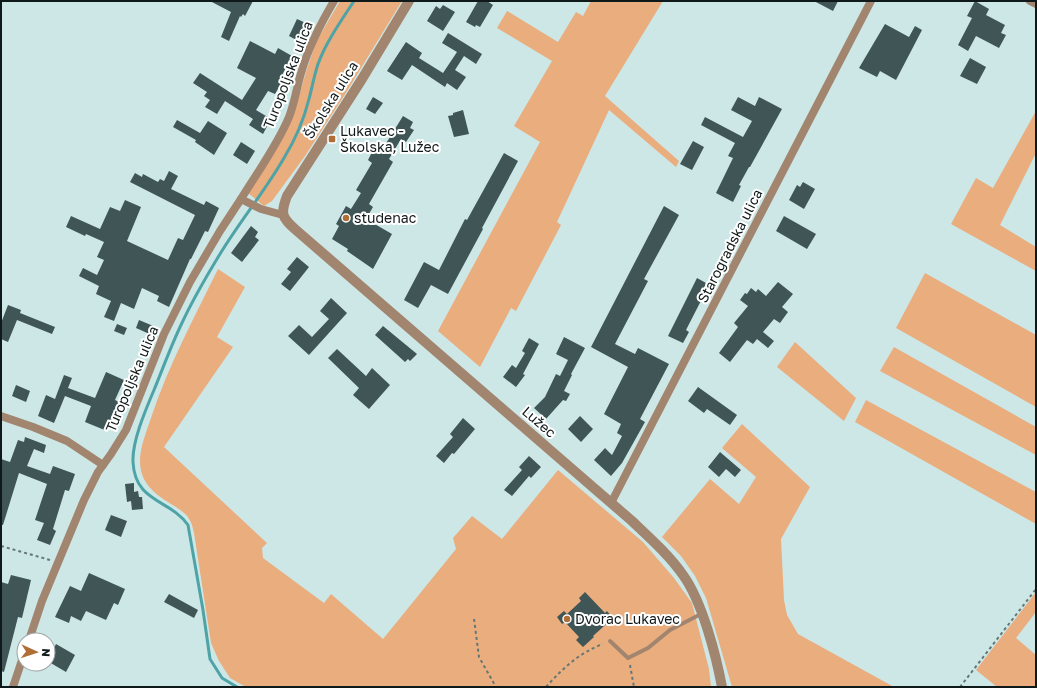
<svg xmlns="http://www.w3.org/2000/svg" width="1037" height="688" font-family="'Golos Text',sans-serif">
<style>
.green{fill:#e9ad7e}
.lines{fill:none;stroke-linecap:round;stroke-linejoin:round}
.stream{stroke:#4ea3a6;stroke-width:3}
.building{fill:#3f5556}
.path{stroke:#657676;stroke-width:2;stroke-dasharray:3 3;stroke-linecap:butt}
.service{stroke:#a2856f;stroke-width:4}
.minor{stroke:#a2856f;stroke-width:8}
.tertiary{stroke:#a2856f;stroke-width:10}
.poi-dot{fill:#ae6e36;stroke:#fff;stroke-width:1.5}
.labels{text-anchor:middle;stroke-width:4;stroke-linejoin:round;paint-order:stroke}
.street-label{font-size:14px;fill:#101919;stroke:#fff}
.poi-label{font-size:14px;fill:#101919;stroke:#fff;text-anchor:start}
</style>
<rect width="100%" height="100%" fill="#cde7e7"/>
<!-- green -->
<g class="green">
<polygon points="340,1 402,1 344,96 305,156 272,201 264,206 248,193 296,107 306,72 316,42"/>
<polygon points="591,1 663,1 605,96 679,161 676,167 609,110 557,222 561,225 516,311 511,308 480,367 438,331 540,142 514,126 552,61 497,28 507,11 558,42 576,12 583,16"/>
<polygon points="1036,111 1036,153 1000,225 1036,247 1036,271 951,224 976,178 993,188"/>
<path d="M218 269 245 287 217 337 233 347 164 447 267 543 262 548 263 558 324 603 331 594 383 639 456 549 453 538 472 516 502 539 558 470 643 542 674 578 692 603 709 669 711 687H246L230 678 219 661 211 643 194 533C193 529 192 523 189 519 187 514 180 510 176 507 163 499 147 490 142 474 136 456 145 436 151 418 168 366 194 318 218 269Z"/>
<polygon points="925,273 1036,335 1036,407 896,328"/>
<polygon points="795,342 856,398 844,421 777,367"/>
<polygon points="894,347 1036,427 1036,455 880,371"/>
<polygon points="866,400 1036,492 1036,524 855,422"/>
<polygon points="742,424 810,487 781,539 784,600 787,615 798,634 894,687 732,687 706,598 695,576 681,556 662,537 710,479 739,504 756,477 722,448"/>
<polygon points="1036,592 1036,612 1016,638 1036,655 1036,687 997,687 976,670"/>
</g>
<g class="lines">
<!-- stream -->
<path class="stream" d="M237 687 222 678 210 659 203 610 188 525C170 499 135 503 133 462 132 441 146 409 154 390 163 368 171 346 181 325 192 301 206 277 220 254 240 221 265 191 284 158 295 140 304 119 309 99 312 88 314 76 318 64 326 42 341 21 354 1"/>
</g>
<!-- building -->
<g class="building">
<polygon points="210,1 253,1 245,16 243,14 241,17 240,16 229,41 221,37 231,12"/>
<polygon points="478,1 487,1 493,5 480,27 476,25 475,27 466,22"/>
<polygon points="814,1 838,1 833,11"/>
<polygon points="975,1 989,9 986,15 1005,25 1001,33 1006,35 999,48 976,36 968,51 958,45 972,18 967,16"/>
<polygon points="443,5 455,12 443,31 427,21 436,6 440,9"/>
<polygon points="297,19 310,25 302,43 289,36"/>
<polygon points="885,24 909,37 915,26 922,30 896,80 880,71 877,77 859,68"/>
<polygon points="448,33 482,54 476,64 464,56 455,70 466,77 457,90 447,83 445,87 412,65 402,80 387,71 406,42 422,53 419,58 443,73 457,52 442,43"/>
<polygon points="250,41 275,54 278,48 292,56 280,79 283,80 275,94 268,91 256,110 271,119 263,134 249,125 253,119 225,101 217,114 205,107 210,100 204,96 207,92 193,83 200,73 242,100 256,78 237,68"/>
<polygon points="970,58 986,67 977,84 960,76"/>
<polygon points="373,97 383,103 375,114 366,109"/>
<polygon points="738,97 755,106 759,97 782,109 750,167 749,167 739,185 741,186 733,202 716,193 733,158 728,156 735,143 701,125 705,117 743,137 752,121 731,110"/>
<polygon points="463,110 469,134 454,137 448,116 453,115 453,113"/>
<polygon points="403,116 413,122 410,128 414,130 406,142 401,139 389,159 393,162 369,204 373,207 366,219 392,234 373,269 347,251 348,249 332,239 339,226 336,224 346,206 351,209 361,193 356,190 372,163 368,160 373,150 377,152 382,143 385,145"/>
<polygon points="177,120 200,133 208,121 227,133 214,155 195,142 196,140 173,127"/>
<polygon points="693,141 704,147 692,170 680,164"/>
<polygon points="241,142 255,151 247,164 233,155"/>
<polygon points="504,153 518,161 482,228 483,229 448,294 431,285 418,308 404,300 424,262 439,270 465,219 467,220"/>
<polygon points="169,171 178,176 171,189 204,205 206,201 219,208 208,232 205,231 191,259 190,259 169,307 157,301 159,296 142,288 134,309 121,303 114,321 104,317 111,301 96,294 99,286 79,276 83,268 97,275 104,260 97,257 104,242 86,234 85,236 66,227 71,216 100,229 110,207 120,211 125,200 141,207 127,241 168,260 178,238 183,240 195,215 130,182 135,173 142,177 143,174 158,182 160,179 164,181"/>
<polygon points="803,182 815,189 804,209 789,200 797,185 800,187"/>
<polygon points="664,206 679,215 644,279 648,281 615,344 635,354 638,348 669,364 640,419 645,422 622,463 611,476 594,460 605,448 612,455 622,436 617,433 621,424 604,414 628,367 591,347"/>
<polygon points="784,216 816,234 807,249 776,231"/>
<polygon points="251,226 258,232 255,237 259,240 242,262 231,253"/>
<polygon points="297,257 309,267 290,291 281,284 291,272 287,269"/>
<polygon points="697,278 706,283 704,288 707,289 686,330 689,332 683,343 668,336"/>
<polygon points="778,282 793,294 782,307 788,312 780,323 774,319 763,332 774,341 768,348 757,339 753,344 747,340 730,362 719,353 738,327 734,323 748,306 740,300 745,293 747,294 751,288 756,292 758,289 766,296"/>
<polygon points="331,298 347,313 309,355 288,336 299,325 312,337 329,319 320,311"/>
<polygon points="8,305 21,310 20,313 55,327 52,334 17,320 8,342 1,339 1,323"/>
<polygon points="139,320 158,328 154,336 136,328"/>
<polygon points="117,324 127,328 124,335 114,331"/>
<polygon points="383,326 417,354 410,361 408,359 405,362 375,335"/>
<polygon points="564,337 585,348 571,374 572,375 564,391 570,394 566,401 563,400 546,419 534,408 545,397 556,374 560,376 568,360 556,354"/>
<polygon points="529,338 539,344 523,374 525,375 516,387 503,377 512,365 516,368 525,353 522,351"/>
<polygon points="337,349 366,376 372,368 390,385 369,409 353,395 359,388 328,358"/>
<polygon points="106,372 124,380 115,400 119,402 107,431 85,422 91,406 65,396 54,423 38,416 46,395 55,399 64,375 72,378 68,388 95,398"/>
<polygon points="16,385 30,391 26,402 12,396"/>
<polygon points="698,387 737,415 730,425 707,409 704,413 688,401"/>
<polygon points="580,416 593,429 581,442 568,429"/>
<polygon points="463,418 475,429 454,454 452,453 444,463 436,456 453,437 450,434"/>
<polygon points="25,437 46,445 44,453 34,449 27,466 50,474 53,466 75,474 69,491 65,490 53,529 56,531 50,545 37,540 44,523 35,520 47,484 19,473 3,525 1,525 1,459 10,462 18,440 24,442"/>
<polygon points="720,452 741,470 735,477 726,469 719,477 708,467"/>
<polygon points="529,456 541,467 531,478 529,476 512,496 504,490 522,470 519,467"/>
<polygon points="134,483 134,492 138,491 139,497 142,497 143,509 132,510 131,501 127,502 125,484"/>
<polygon points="111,515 127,521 121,537 105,530"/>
<polygon points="89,573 125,589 118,605 114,603 106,620 86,611 81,621 71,616 69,623 55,617 70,586 81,591"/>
<polygon points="11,575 31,580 22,618 18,617 4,672 1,671 1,582 8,584"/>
<polygon points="585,592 605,613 607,611 613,618 593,636 594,637 583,647 576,640 579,637 565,622 562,624 557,617 564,611 567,614 581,601 579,598"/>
<polygon points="169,594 198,610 194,618 164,602"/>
<polygon points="56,644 75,655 66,672 49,662 54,654 52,652"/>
</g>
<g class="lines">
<!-- path -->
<g class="path">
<polyline points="1,546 50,560"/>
<polyline points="474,619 479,657 496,687"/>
<polyline points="630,665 634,687"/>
<path d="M546 687C563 668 579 653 603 644"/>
<polyline points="960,687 1036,589"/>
</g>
<!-- service -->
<polyline class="service" points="610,641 628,658 648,648 670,630 701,614"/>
<!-- minor -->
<g class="minor">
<polyline points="1030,1 1036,4"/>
<path d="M241 199C257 173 278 144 289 117 295 102 297 85 302 70 309 46 321 23 334 1"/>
<polyline points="1,416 33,427 67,441 103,465"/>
<polyline points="611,503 871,1"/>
<polyline points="29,640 42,601 84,500 98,472 111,454 126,430 164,334 190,282 220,231 241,199 261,209 283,215"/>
<polyline points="13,687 24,654"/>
</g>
<!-- tertiary -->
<path class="tertiary" d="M409 1 362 79 287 196C280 214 282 218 296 230L632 521C650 538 669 555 683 575 702 601 716 655 722 687"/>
</g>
<!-- markers -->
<g class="poi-dot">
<rect x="328" y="135" width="8" height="8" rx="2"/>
<circle cx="346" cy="218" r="4"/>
<circle cx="567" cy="619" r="4"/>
</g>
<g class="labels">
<!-- street labels -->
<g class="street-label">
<text transform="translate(288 75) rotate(-69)" y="5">Turopoljska ulica</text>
<text transform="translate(331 100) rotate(-58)" y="5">Školska ulica</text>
<text transform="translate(730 246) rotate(-63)" y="5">Starogradska ulica</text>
<text transform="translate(132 379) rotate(-67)" y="5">Turopoljska ulica</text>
<text transform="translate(539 422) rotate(41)" y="5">Lužec</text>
</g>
<!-- poi labels -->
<g class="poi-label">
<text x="340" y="136">Lukavec -<tspan x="340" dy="16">Školska, Lužec</tspan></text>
<text x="354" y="223">studenac</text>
<text x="575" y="624">Dvorac Lukavec</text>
</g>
</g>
<!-- border -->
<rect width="1037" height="688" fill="none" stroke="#101919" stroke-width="4"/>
<!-- north arrow -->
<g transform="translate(36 652) rotate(93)"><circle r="19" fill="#ffffff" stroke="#9fa3a3"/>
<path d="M0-3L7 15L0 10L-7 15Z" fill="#ae6e36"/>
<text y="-6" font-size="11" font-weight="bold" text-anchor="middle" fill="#101919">N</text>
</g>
</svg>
